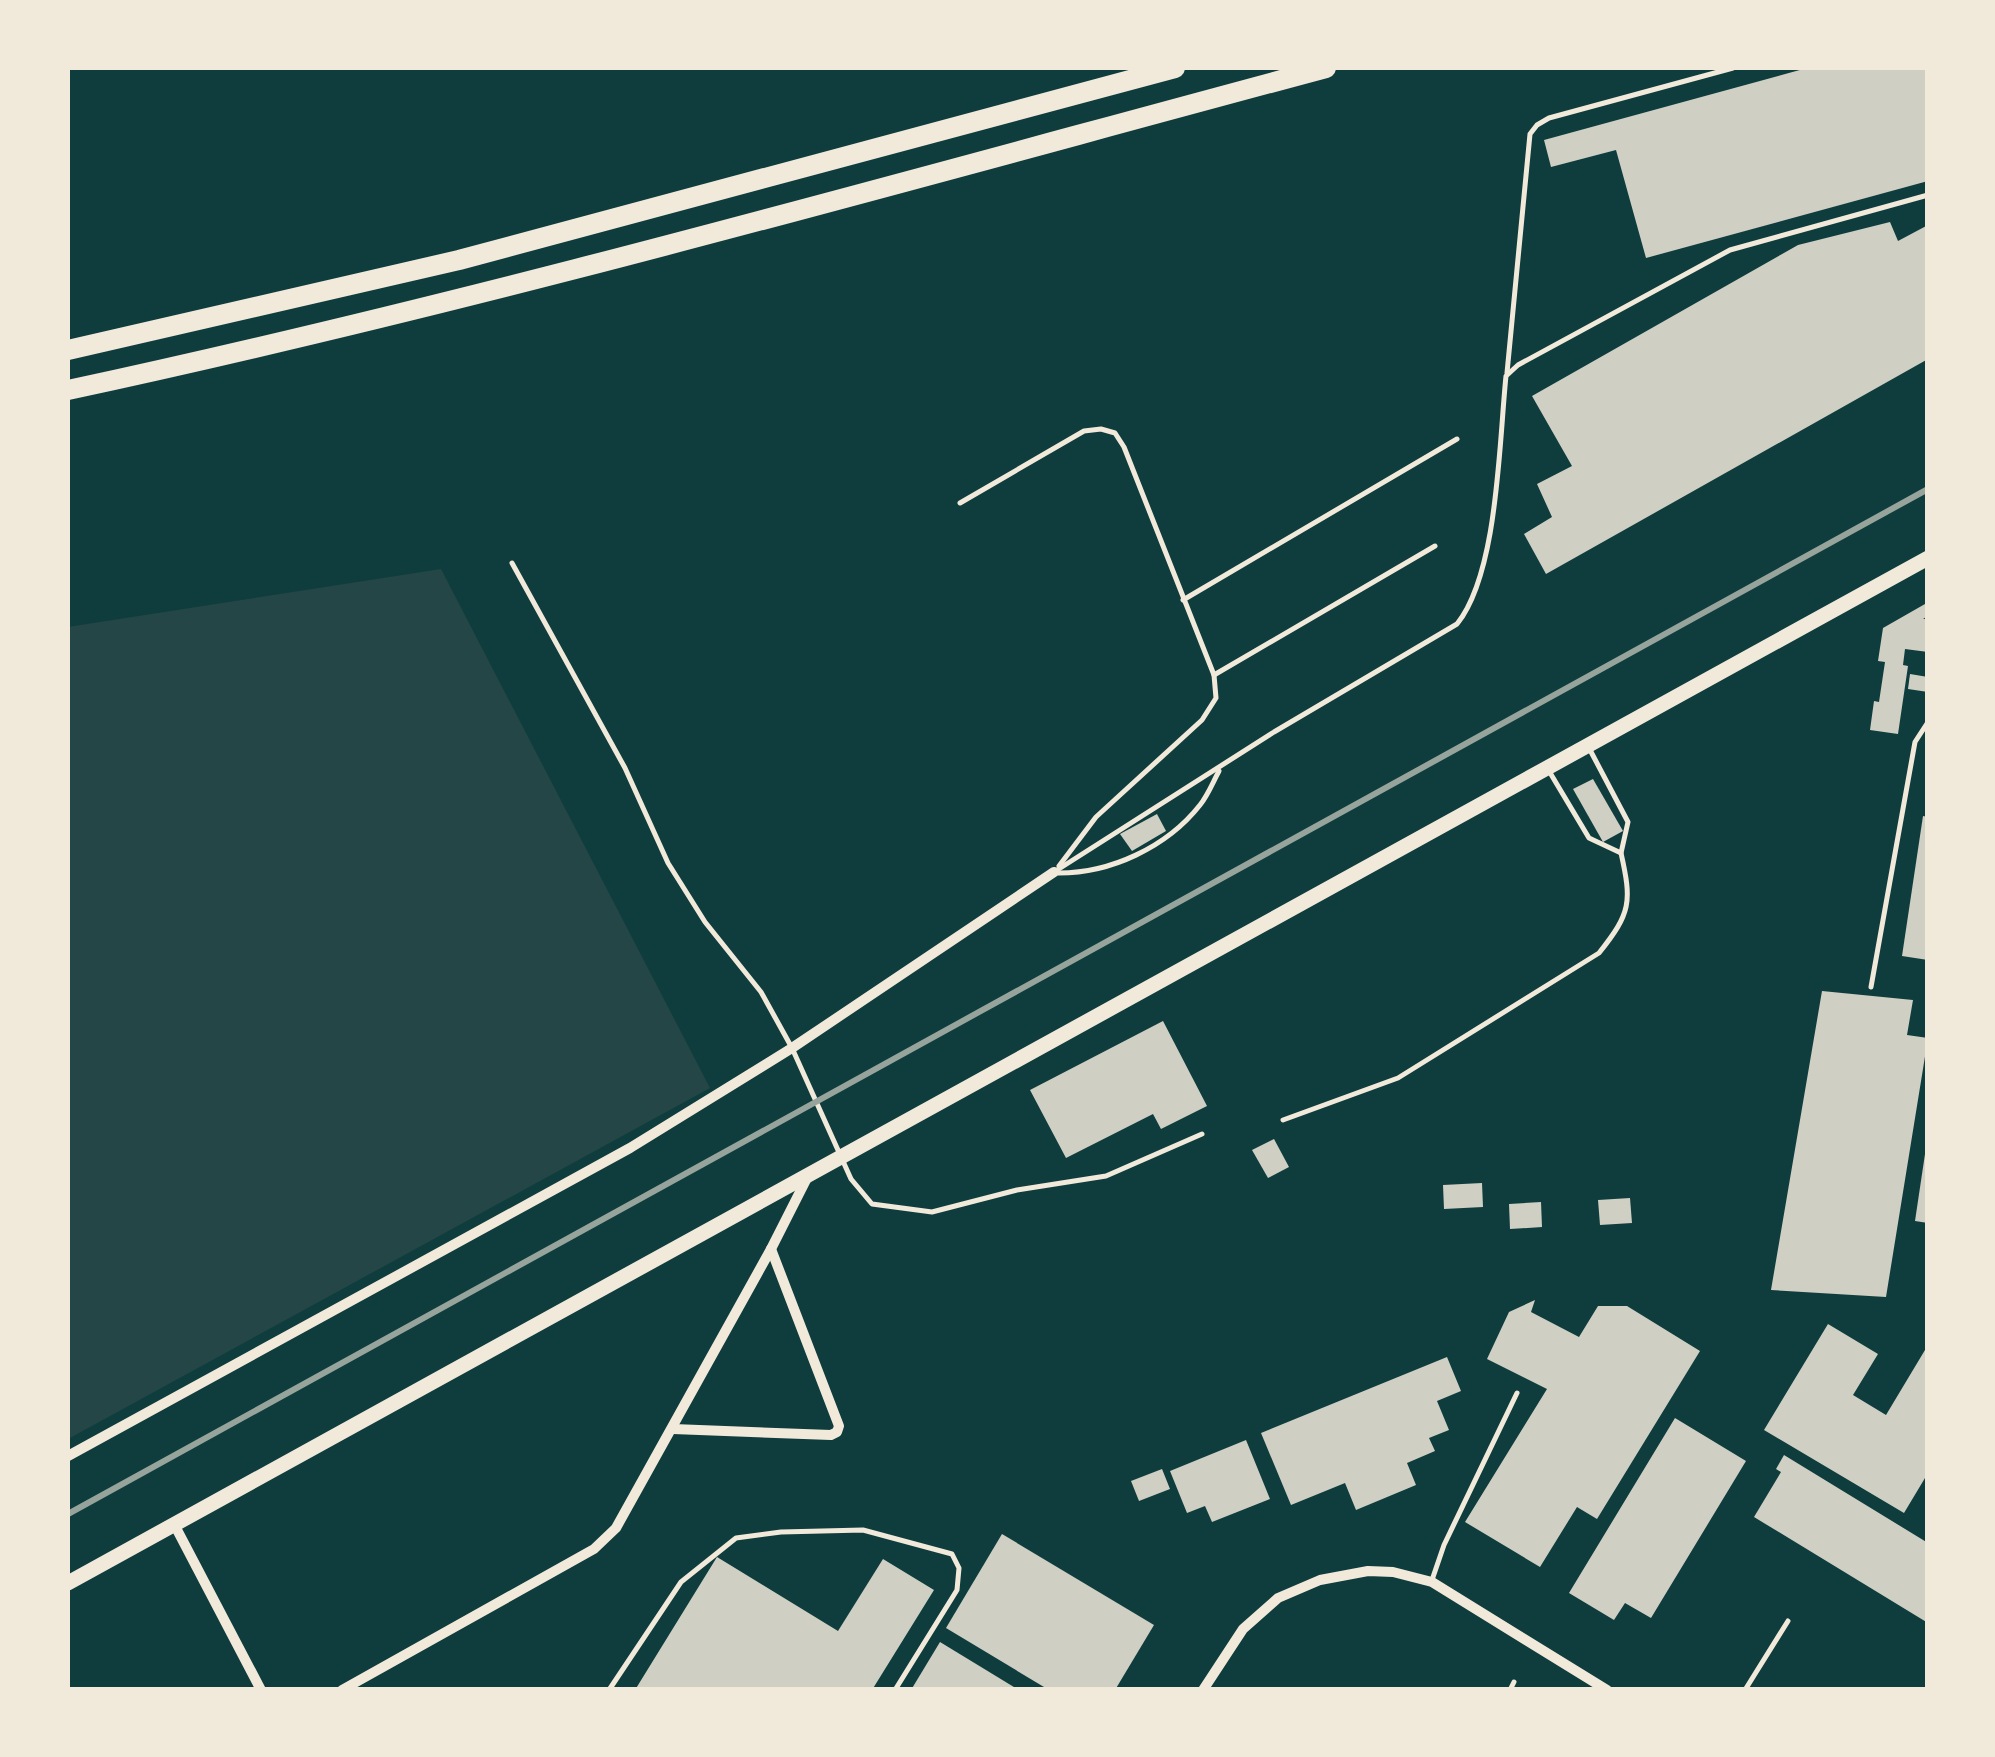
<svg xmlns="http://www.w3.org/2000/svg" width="1995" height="1757" font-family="'Space Grotesk',sans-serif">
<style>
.green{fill:#244646}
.building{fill:#cfcfc3}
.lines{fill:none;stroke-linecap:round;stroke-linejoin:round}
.service{stroke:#f1e9da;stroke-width:5}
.minor{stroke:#f1e9da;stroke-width:10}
.secondary{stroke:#f1e9da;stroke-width:15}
.motorway{stroke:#f1e9da;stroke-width:20}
.rail{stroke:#97a49c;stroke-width:6}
</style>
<rect width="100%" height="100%" fill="#0f3d3e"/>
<!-- green -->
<polygon class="green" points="441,569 710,1088 68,1439 68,627"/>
<!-- building -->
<g class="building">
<polygon points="1807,68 1928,68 1928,181 1646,258 1616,150 1551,167 1544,140"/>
<polygon points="1890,222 1898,241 1928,225 1928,359 1546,574 1524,534 1552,517 1537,484 1572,466 1532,396 1798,245"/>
<polygon points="1925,604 1928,616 1923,619 1928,619 1928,652 1905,649 1903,665 1908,666 1898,734 1870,730 1874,701 1879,702 1885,662 1878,661 1883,628"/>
<polygon points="1910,674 1928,677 1928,692 1908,689"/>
<polygon points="1593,779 1623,831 1603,842 1573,789"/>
<polygon points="1157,814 1166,831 1132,851 1120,834"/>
<polygon points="1923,816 1928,817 1928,960 1902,956"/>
<polygon points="1822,991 1913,1000 1907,1035 1928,1038 1886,1297 1771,1290"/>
<polygon points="1163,1021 1207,1106 1161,1129 1153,1114 1066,1158 1030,1090"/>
<polygon points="1274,1139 1289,1167 1268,1178 1252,1150"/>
<polygon points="1925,1154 1928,1155 1928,1223 1915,1221"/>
<polygon points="1482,1183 1483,1207 1444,1209 1443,1185"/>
<polygon points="1630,1198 1632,1223 1600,1225 1598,1200"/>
<polygon points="1541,1202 1542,1227 1510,1229 1509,1204"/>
<polygon points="1535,1300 1531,1312 1579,1337 1598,1306 1627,1306 1700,1351 1597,1519 1577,1507 1540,1567 1465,1522 1547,1389 1487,1359 1509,1312"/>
<polygon points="1828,1324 1878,1354 1853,1395 1886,1415 1928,1345 1928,1473 1904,1513 1764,1430"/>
<polygon points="1447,1357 1461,1391 1437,1401 1449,1430 1429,1438 1435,1451 1407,1463 1416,1485 1356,1510 1345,1483 1291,1505 1261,1433"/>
<polygon points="1675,1418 1746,1461 1651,1618 1625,1603 1614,1620 1569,1593"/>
<polygon points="1246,1440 1270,1499 1212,1522 1205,1506 1187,1513 1170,1471"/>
<polygon points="1784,1455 1928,1543 1928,1623 1754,1517 1781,1472 1776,1469"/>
<polygon points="1162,1469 1170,1489 1139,1501 1131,1481"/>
<polygon points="1002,1534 1154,1625 1115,1690 1049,1690 946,1628"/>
<polygon points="717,1557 838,1631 883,1559 934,1590 872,1690 635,1690"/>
<polygon points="940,1642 1019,1690 911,1690"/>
</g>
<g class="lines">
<!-- service -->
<g class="service">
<polyline points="1507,373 1530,134 1537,125 1549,118 1733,68"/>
<polyline points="960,503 1084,431 1101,429 1115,433 1124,447 1214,675 1216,698 1202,720 1096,817 1059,866"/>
<polyline points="512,563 625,768 668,863 705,922 761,992 792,1048 851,1179 872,1204 932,1212 1017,1190 1106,1176 1202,1134"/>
<polyline points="1183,600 1457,439"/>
<polyline points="1214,675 1435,546"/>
<polyline points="1549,771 1589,838 1621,853 1628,822 1589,748"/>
<path d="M1054 872 1274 732 1457 624C1498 573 1499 443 1506 376L1518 365 1730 250 1928 195"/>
<path d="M1056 873C1110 874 1167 847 1200 805 1208 795 1213 782 1219 771"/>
<polyline points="1871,987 1915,742 1928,722"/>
<path d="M1283 1120 1398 1078 1599 953C1631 913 1632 902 1621 853"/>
<polyline points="1432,1580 1444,1545 1517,1393"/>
<polyline points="609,1690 681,1582 736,1538 781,1532 863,1530 952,1554 959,1568 957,1590 895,1690"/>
<polyline points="1510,1690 1514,1682"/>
<polyline points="1745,1690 1788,1621"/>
</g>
<!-- minor -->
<g class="minor">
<polyline points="673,1429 831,1435 837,1432 839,1426 771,1249"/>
<polyline points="68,1456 630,1148 792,1048 1054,872"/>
<polyline points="174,1524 261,1690"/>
<polyline points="342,1690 594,1549 616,1528 771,1249 808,1176"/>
<polyline points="1203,1690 1243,1629 1278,1598 1320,1580 1368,1571 1393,1572 1432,1582 1607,1690"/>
</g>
<!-- secondary -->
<polyline class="secondary" points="68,1583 1928,558"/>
<!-- motorway -->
<g class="motorway">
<polyline points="68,350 459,260 1175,68"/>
<path d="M68 390C491 299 908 180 1326 68"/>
</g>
<!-- rail -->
<polyline class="rail" points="68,1514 1928,489"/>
</g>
<!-- border -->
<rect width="1995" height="1757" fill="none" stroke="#f1e9da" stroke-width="140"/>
</svg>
